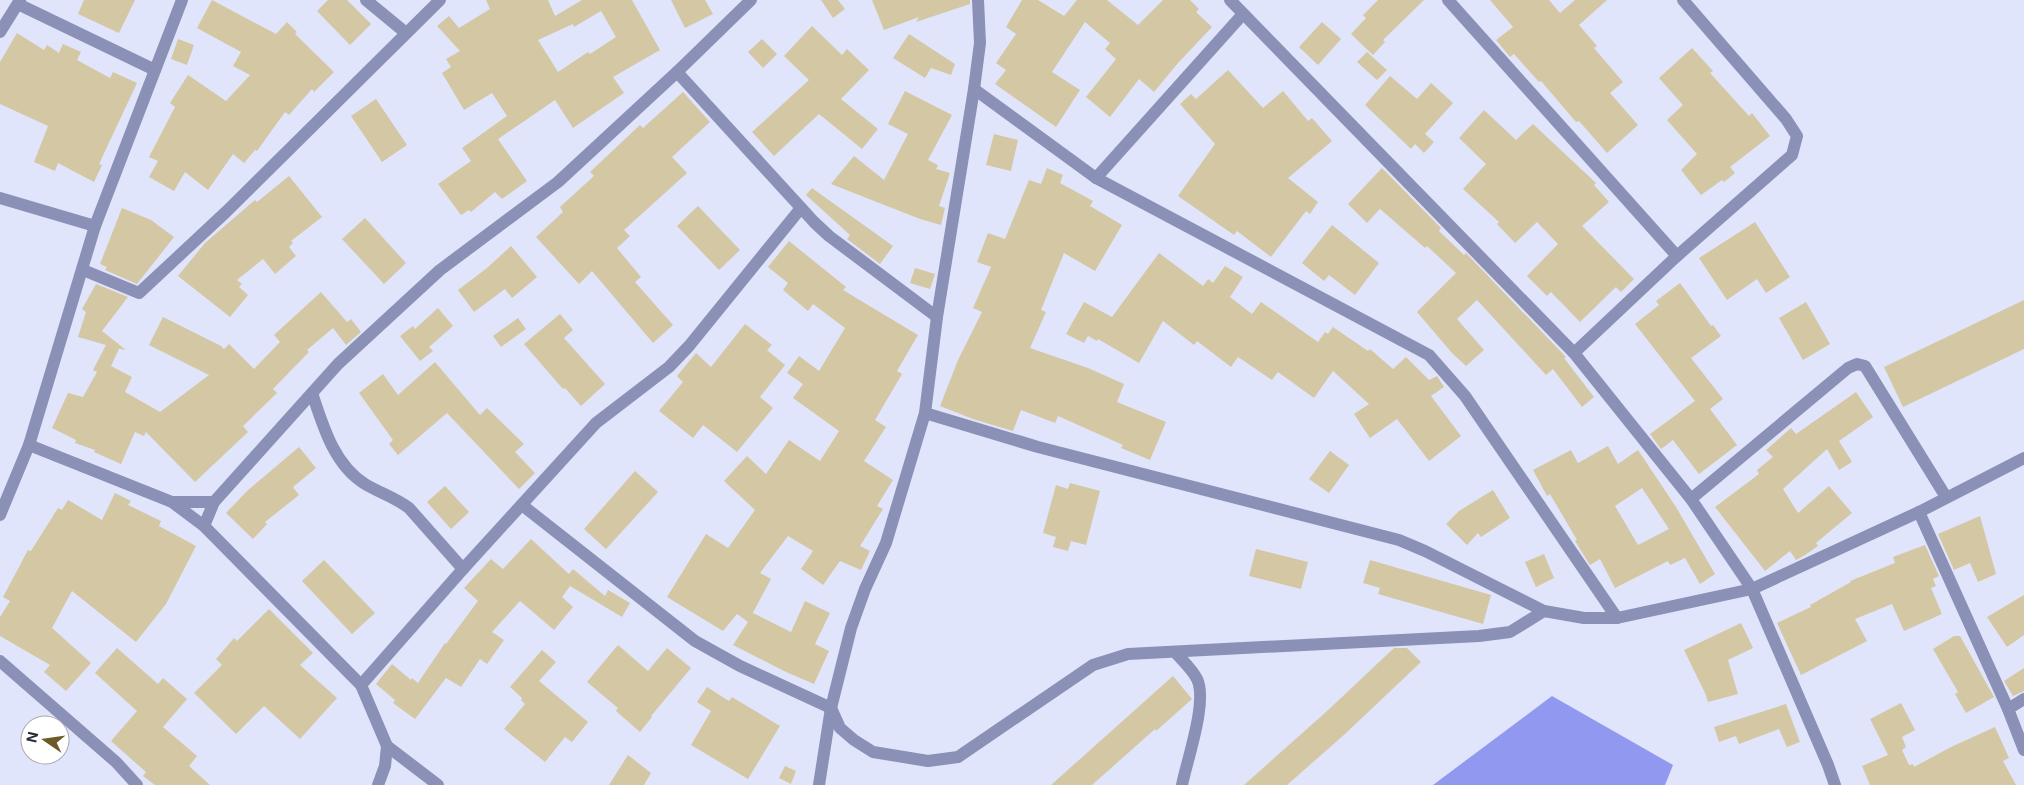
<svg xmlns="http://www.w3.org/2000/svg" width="2024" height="785" font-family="Inter,sans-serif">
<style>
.forest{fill:#9099ef}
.building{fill:#d4c7a4;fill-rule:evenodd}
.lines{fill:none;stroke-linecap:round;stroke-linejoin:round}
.street{stroke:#8b90b6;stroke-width:12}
</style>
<rect width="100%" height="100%" fill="#e1e5fb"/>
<!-- forest -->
<polygon class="forest" points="1552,696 1673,765 1665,785 1433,785"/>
<!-- building -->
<g class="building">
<polygon points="84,0 135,0 119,33 78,14"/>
<polygon points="212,0 276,34 287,22 297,32 295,34 334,72 314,92 312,89 289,115 285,112 257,151 255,150 244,163 233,154 208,190 185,172 174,191 149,177 158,161 149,157 175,107 170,103 188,75 226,101 250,75 233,66 241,52 197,28"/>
<polygon points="328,0 347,0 371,24 350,45 317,11"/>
<path d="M486 0H548L555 16 582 0H632L660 50 613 77 624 93 573 128 555 100 498 139 527 181 502 199 495 192 471 212 469 210 461 215 438 184 471 161 462 148 507 116 492 93 464 110 442 73 451 67 446 59 460 51 437 26 449 16 459 28 490 9ZM601 11 616 37 590 54 588 52 558 72 538 40 573 24 574 27Z"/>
<polygon points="671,0 705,0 713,14 685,28"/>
<polygon points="821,0 838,0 845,9 833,18"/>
<polygon points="872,0 970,0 970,4 916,22 919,17 884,30"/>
<polygon points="1022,0 1038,0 1064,16 1077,0 1107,0 1138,25 1163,0 1190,0 1199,9 1196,12 1212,27 1178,63 1154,92 1139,79 1110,117 1086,97 1116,59 1105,49 1110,43 1085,22 1052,72 1080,90 1056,127 995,84 1006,70 996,63 1016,34 1006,27"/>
<polygon points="1378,0 1424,0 1383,40 1385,42 1373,55 1351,34 1366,18 1363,15"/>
<polygon points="1490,0 1549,0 1560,13 1575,0 1607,0 1579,25 1597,46 1594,48 1623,82 1610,93 1638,125 1607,153 1579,121 1576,122 1541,81 1539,82 1514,54 1510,57 1496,40 1513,27"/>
<polygon points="1322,22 1341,39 1318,65 1299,47"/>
<polygon points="812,26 842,55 847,49 869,70 841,99 878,129 862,149 819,114 774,156 752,132 809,80 784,56"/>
<polygon points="17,33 44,50 47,45 59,53 63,44 81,52 77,60 110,78 113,72 137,83 99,164 102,165 94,182 58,163 55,171 34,162 48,126 0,104 0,62"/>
<polygon points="909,34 955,64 951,75 931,68 925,78 893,58"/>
<polygon points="178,39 194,45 187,65 171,59"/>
<polygon points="762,39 777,54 763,68 748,52"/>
<polygon points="1692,48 1713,71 1710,73 1749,116 1752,113 1770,136 1730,167 1735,173 1724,182 1722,180 1701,195 1681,170 1697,154 1667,120 1683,105 1659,78"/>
<polygon points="1367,52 1387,70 1377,80 1357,62"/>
<polygon points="1228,70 1263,108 1283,91 1308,121 1312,118 1332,141 1288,178 1318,202 1310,214 1306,211 1271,257 1237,231 1234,235 1178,196 1215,144 1180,104 1191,94 1196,99"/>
<polygon points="1390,76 1417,99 1431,83 1453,103 1425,134 1434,142 1424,153 1415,144 1411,149 1365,105"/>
<polygon points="905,91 952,115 928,160 938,165 936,169 950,173 939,206 945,208 941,225 920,219 831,184 854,156 884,180 908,134 888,124"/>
<polygon points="683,92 710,122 672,157 687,173 624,230 630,236 617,248 641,277 635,282 673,325 653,343 592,271 579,284 536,237 563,212 560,207 594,176 590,172 640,125 643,128"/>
<polygon points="376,99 407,145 382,162 351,116"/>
<polygon points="1484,110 1516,140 1533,124 1596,183 1594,185 1609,202 1582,226 1634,279 1621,292 1616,287 1580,322 1551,292 1547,296 1527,276 1558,244 1537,222 1515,243 1497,224 1499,222 1463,189 1486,164 1459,138"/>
<polygon points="994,134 1018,140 1011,171 986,165"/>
<polygon points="1047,168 1063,175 1060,183 1093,201 1090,206 1122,225 1095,271 1064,253 1041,310 1046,312 1030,348 1088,368 1124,384 1117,402 1166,422 1150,460 1121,448 1123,445 1058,416 1055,423 1021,410 1013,431 973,419 940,406 958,360 982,312 973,308 991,267 977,262 988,233 1005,239 1029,180 1041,184"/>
<polygon points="1382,168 1441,228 1439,231 1464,255 1466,253 1566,357 1564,358 1594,397 1582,407 1553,369 1546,375 1477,300 1457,319 1484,350 1466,366 1452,353 1417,312 1456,273 1427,246 1425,248 1380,209 1367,223 1348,204"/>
<polygon points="289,176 322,217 291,241 293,243 289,247 296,256 275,274 263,259 237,280 242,284 239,287 248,295 230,317 178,276 205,243 255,200 257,202"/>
<polygon points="812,188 893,246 880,264 847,239 850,235 806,195"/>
<polygon points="698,206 740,250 719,270 677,226"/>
<polygon points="122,208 151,220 174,237 137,284 105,270 107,267 100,264"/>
<polygon points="365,218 406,263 384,284 342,239"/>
<polygon points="1755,222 1790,277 1766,293 1757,279 1727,300 1699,258"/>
<polygon points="1332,225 1379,263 1355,295 1329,275 1324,281 1302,263"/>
<polygon points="789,241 846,287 843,290 918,335 897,371 902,374 875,420 886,427 864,461 893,480 877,506 883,509 860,546 870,551 861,570 840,561 823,585 801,569 813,551 788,536 760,573 771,579 749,620 753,613 791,632 805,601 830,613 815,644 829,651 814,684 784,671 733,645 748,622 737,614 723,631 667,597 706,534 728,548 755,510 724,481 747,456 766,474 789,440 820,461 839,431 793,398 803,384 787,373 799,356 819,371 845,328 813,304 808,311 783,290 788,283 768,267"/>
<polygon points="511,246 537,277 512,298 505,289 474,312 458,290 487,268"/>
<polygon points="1159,253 1203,286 1208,279 1213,283 1225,266 1243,277 1230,297 1252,314 1261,302 1318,342 1325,332 1328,334 1333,327 1368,351 1370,349 1393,369 1406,357 1429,380 1437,376 1444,387 1431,396 1461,436 1429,461 1397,419 1370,438 1354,414 1369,404 1333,371 1314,398 1278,372 1272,380 1238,357 1231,367 1197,341 1194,345 1163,321 1139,363 1098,339 1097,341 1088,336 1084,343 1066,334 1084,302 1112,317"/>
<polygon points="915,268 935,274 930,289 910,283"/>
<polygon points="1680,283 1711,326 1713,325 1721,336 1691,358 1723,399 1710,409 1737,445 1699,474 1673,440 1661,449 1650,434 1695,401 1635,324 1659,305 1656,301"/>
<polygon points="96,284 128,297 102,331 126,350 115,348 119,349 111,366 132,377 125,392 160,412 209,375 149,345 163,317 221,346 224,349 229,344 254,369 280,342 274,335 321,292 347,322 351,319 361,332 346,345 333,328 307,350 309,352 273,389 277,393 243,426 248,432 195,482 146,432 144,436 135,432 121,464 94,452 95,450 75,443 76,440 52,428 68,393 83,397 97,372 93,370 106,345 78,337 86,312 82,309"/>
<polygon points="2024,300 2024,349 1903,407 1884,367"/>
<polygon points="1806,302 1830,344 1803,360 1779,318"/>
<polygon points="438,308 453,326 429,347 433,351 420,361 400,336 413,326 415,329"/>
<polygon points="560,314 573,330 564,338 605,384 581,406 565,388 563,389 524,344"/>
<polygon points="518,318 526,329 501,347 493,336"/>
<polygon points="745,324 772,345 767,350 785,365 760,397 773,408 737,452 703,425 693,438 659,411 683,382 677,376 696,353 711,367"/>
<polygon points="435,362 480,415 487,408 524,444 515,452 535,473 519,489 447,413 398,455 389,444 393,440 359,393 383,374 398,395"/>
<polygon points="1856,392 1873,417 1839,441 1852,462 1839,470 1827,449 1783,489 1798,513 1829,486 1852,513 1816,543 1818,546 1805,555 1796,560 1790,551 1765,571 1715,507 1759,474 1757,470 1773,457 1766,450 1791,428 1796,434"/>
<path d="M1608 446 1618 464 1638 450 1676 507 1715 574 1700 584 1685 558 1670 565 1668 561 1615 588 1600 559 1590 565 1575 541 1577 540 1550 494 1547 496 1533 470 1571 450 1578 463ZM1642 488 1669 529 1638 545 1615 506Z"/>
<polygon points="299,447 316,468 293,487 299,495 265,522 267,524 253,539 226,513 247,491"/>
<polygon points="1330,451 1349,465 1329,493 1309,479"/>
<polygon points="635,471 658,492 606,549 584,529"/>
<polygon points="1070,483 1100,491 1086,545 1071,541 1068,551 1053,547 1056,537 1043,533 1056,485 1068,489"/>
<polygon points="445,486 469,512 451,529 427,502"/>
<polygon points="1493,490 1510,518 1481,537 1478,533 1467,545 1446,524 1459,511"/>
<polygon points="115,493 131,501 128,505 161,521 159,526 196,546 166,604 136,642 72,591 52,628 91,663 66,691 44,672 50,665 0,636 0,617 10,601 3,597 28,550 31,551 58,508 62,510 68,500 102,520"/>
<polygon points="1980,516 1996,574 1978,582 1970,563 1954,570 1938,534"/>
<polygon points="531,539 569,574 573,569 605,596 608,590 630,603 622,617 570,586 562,597 573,607 554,630 520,601 492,632 504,640 487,664 480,659 461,687 446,678 415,719 393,703 395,700 376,684 392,664 411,680 412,678 418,683 445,643 446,644 478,601 464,588 491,559 503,569"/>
<polygon points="1925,545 1939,576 1933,579 1936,586 1931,588 1942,614 1904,631 1892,604 1855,619 1867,641 1801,675 1777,623 1811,607 1810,605 1851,582 1850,581 1895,563 1893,557"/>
<polygon points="1256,549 1308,562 1301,589 1249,576"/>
<polygon points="1544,554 1554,578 1536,587 1525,562"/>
<polygon points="324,560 375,613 352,634 302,581"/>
<polygon points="1370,560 1491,595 1483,624 1378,594 1380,588 1363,583"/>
<polygon points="2024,595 2024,635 2007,647 1987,617"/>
<polygon points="269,609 313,653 300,665 337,698 300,739 264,706 236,734 194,693 222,665 216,659 234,638 237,641"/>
<polygon points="1741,623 1753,648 1728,660 1738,694 1708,702 1705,693 1684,650"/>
<polygon points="1954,636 1960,636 1994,697 1966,713 1955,694 1958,692 1933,649"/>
<polygon points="618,645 648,671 667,648 691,668 651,716 652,717 640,732 616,711 618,708 587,682"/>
<polygon points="117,648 158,684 163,678 187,699 163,727 197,756 189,766 210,785 155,785 143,776 146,772 111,741 137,711 95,673"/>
<polygon points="1394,648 1407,648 1421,662 1345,734 1287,785 1244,785 1326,712"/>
<polygon points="542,650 556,662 539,681 588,722 572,742 565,737 545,762 504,729 525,704 521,700 522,698 510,687"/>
<polygon points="2024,668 2024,691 2013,696 2004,681"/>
<polygon points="1173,676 1192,699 1156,731 1155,729 1092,785 1051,785"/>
<polygon points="707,687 729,701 732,697 780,726 748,779 691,745 711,711 697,702"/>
<polygon points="1901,703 1915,730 1902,737 1906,747 1902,750 1909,765 1913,764 1914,767 1951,747 1995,727 2009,758 2003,761 2016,785 1870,785 1862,766 1888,755 1870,719"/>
<polygon points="1786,704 1800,742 1787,747 1779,729 1739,744 1736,736 1719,742 1714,727"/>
<polygon points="628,755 651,773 644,785 609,785"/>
<polygon points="785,766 796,771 791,784 779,778"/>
</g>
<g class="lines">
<!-- street -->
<g class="street">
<polyline points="366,0 406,33"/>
<polyline points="1230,0 1574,353 1691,499 1752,589 1828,765 1835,785"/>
<polyline points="1448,0 1677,256"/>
<polyline points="18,4 155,70"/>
<polyline points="0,32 20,0"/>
<polyline points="677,72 814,222 829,236 937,317"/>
<polyline points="974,89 1096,178 1429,355 1465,396 1617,618"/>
<polyline points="1096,178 1243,14"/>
<polyline points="0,198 95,226"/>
<polyline points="83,270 139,293 227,211 440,0"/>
<polyline points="1574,353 1677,256 1792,155 1797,136 1786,119 1683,0"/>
<path d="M312 393C323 426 334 465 365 484 380 493 396 498 409 508L463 569"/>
<polyline points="925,413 1038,447 1399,540 1425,551 1544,611 1584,618 1617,618 1752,589 1919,512 2024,458"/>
<polyline points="29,445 172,502 204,526 361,685 387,746 385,766 378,785"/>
<polyline points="1691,499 1848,368 1857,364 1865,366 1946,497"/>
<polyline points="172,502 214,502"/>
<polyline points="522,505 695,641 740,666 831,708 840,728 854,740 873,752 928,761 958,757 1093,665 1128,654 1479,636 1510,632 1544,611"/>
<polyline points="1919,512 2008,709 2024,750"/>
<polyline points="0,515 29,445 95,226 182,0"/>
<polyline points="204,526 214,502 338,364 440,270 558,182 677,72 751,0"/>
<path d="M1175 652C1182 660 1192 669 1197 679 1208 701 1187 760 1182 785"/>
<polyline points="0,661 116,762 137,785"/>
<polyline points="361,685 463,569 596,423 669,367 689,346 801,208"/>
<polyline points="2008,709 2024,699"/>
<polyline points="387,746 438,785"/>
<polyline points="819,785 831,708 851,628 865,589 886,543 925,413 937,317 974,89 980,43 978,0"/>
</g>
</g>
<!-- north arrow -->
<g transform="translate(45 740) rotate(283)"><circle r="24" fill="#ffffff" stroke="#a9aaaf"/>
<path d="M0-4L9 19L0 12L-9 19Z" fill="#6c5a28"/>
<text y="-8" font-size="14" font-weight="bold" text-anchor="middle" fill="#282a37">N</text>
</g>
</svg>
